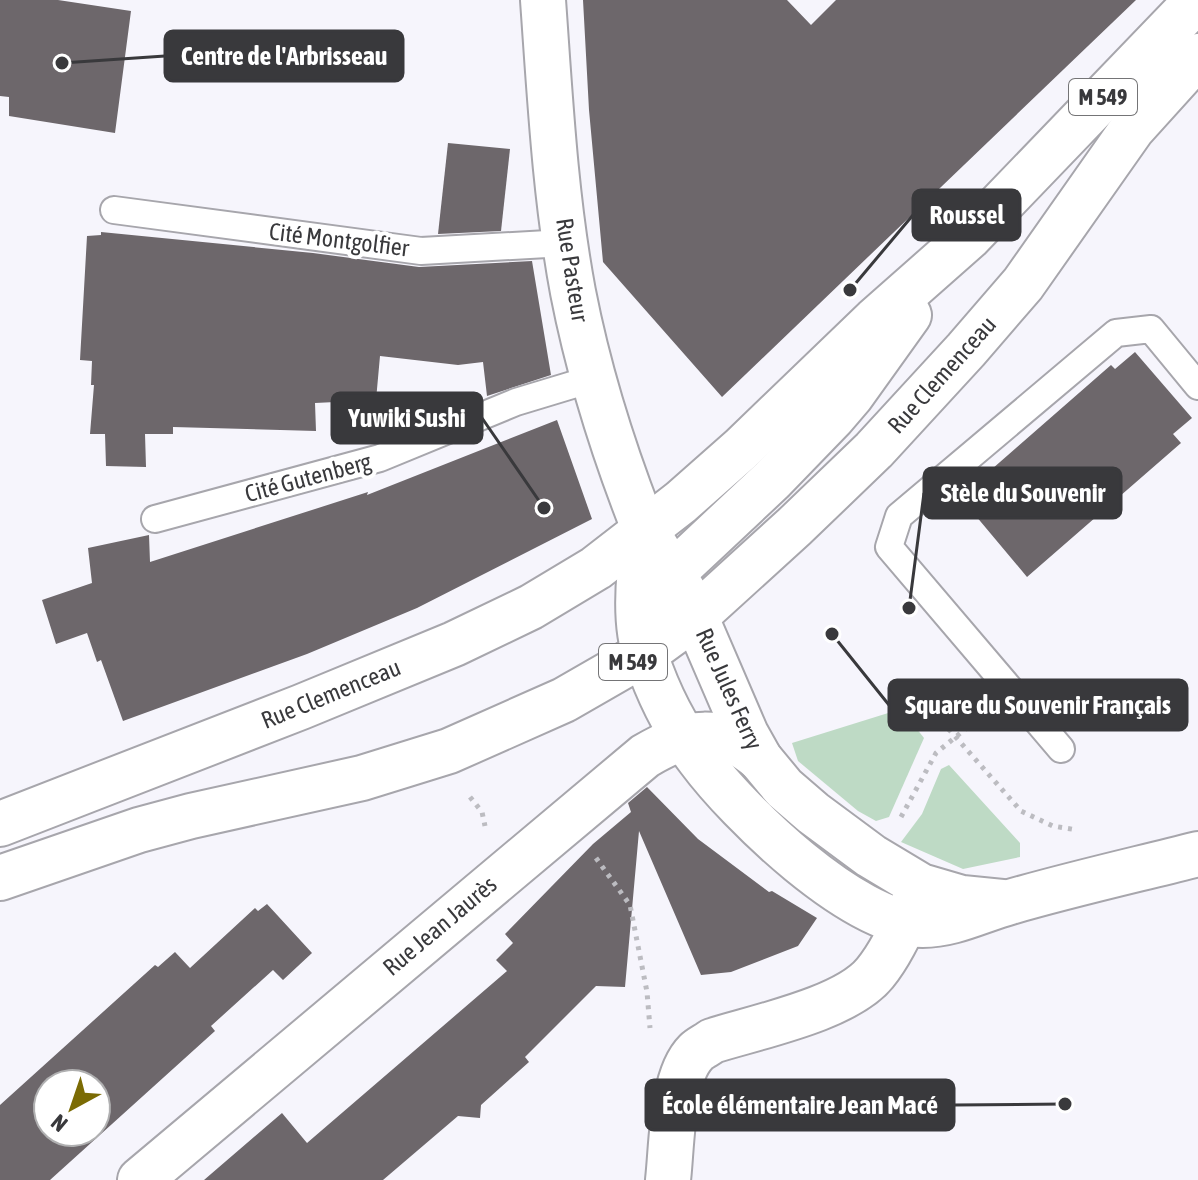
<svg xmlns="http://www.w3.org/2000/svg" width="1198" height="1180" font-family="'Asap Condensed',sans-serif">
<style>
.green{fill:#bedac5}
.building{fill:#6d676b;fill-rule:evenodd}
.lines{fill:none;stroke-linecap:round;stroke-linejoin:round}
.lane-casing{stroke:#a7a6ac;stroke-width:30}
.street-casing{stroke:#a7a6ac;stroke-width:48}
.secondary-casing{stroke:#a7a6ac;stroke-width:48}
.primary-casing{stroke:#a7a6ac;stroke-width:48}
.path{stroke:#bcbcc1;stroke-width:5;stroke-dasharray:4 6;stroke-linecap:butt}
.lane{stroke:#fff;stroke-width:26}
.street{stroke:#fff;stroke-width:44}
.secondary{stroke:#fff;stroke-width:44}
.primary{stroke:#fff;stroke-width:44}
.labels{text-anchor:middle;stroke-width:8;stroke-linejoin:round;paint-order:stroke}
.shield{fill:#fff;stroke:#747476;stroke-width:2}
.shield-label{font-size:22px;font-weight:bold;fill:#39393c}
.street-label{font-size:24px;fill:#39393c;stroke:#fff}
.leader{fill:none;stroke:#39393c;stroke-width:3}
.callout-dot{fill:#39393c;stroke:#fff;stroke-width:3}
.callout{fill:#39393c;stroke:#39393c;stroke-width:3}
.callout-label{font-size:26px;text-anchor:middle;font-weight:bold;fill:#fff}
</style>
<rect width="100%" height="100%" fill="#f6f5fc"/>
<!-- green -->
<g class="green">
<polygon points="901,709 924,738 889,817 876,821 858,811 798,761 792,743"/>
<polygon points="949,765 1020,843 1020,857 963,869 901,842 922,814 941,769"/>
</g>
<!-- building -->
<g class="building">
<polygon points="0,0 58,0 131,11 115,133 9,116 9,97 0,96"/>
<polygon points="583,0 787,0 811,25 836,0 1136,0 722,397 603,262 589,110"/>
<polygon points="448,143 510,149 501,231 438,234"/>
<polygon points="101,232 313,253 419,267 532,261 551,375 487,396 483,362 458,365 380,356 376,400 315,403 316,431 173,427 173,434 145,434 146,467 106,466 105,434 90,434 94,385 91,385 92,361 80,360 87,236 101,235"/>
<polygon points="1135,352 1192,418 1173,434 1181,443 1027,577 960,497 1111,365 1115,369"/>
<polygon points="557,420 592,519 417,608 307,654 123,721 101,660 97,662 87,633 56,644 42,600 92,583 88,548 149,535 150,562 368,492 367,495"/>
<polygon points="647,787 698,839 769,892 772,891 817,918 798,946 731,972 701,975 639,831 625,987 596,986 525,1057 529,1062 481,1105 480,1118 458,1116 383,1180 204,1180 282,1113 307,1143 507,971 496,960 513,943 505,934 593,844 631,812 628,803"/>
<path d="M267 904 312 953 283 980 273 970 211 1026 215 1031 50 1180H0V1105L155 965 158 967 175 952 190 968 255 908 258 911ZM48 1084H96V1132H48Z"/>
</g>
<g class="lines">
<defs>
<g id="lane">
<polyline points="114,210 421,251 565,243"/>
<polyline points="155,519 380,458 516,402 592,379"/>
<polyline points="1061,749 889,547 899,516 1116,333 1151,329 1198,386"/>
</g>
<g id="street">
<path d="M645 531C639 567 633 623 646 657 658 693 676 729 699 759 739 813 853 924 923 925 953 925 981 910 1010 902 1072 884 1135 870 1198 854"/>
<polyline points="653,542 687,597 746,734 760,759 784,788 813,813 871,856 921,886 962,898 1002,902"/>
<path d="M140 1180 645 756C689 730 719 724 760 759"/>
<path d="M668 1180C672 1146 671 1077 696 1052 700 1048 707 1045 712 1041 756 1027 846 1009 875 973 893 951 904 923 916 898"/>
</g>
<path id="secondary" d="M543 0C550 97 555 196 573 292 589 374 614 453 645 531"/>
<g id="primary">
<polyline points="644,654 651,610 657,597 674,572 772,480 833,417 851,396 909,315"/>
<polyline points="0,824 301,707 454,644 531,607 596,568 681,502 741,449 875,320 969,237 1197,0"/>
<polyline points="0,878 139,830 191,816 362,778 449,751 564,700 644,654 696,616 795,526 874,450 966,350 1023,284 1132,129 1198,56"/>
</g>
</defs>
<!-- lane casing -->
<use href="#lane" class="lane-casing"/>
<!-- street casing -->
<use href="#street" class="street-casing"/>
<!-- secondary casing -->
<use href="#secondary" class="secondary-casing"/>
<!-- primary casing -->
<use href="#primary" class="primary-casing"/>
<!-- path -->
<g class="path">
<polyline points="922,699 1021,811 1053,826 1077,830"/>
<polyline points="470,797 482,812 485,826"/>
<polyline points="901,817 936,753 980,717"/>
<polyline points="596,858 630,905 647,992 650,1028"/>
</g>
<!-- lane -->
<use href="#lane" class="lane"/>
<!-- street -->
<use href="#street" class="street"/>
<!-- secondary -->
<use href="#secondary" class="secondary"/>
<!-- primary -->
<use href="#primary" class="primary"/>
</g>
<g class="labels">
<!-- shield labels -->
<g class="shield">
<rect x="1069" y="79" width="68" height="36" rx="6"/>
<rect x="599" y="644" width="68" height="36" rx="6"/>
</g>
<g class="shield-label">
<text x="1103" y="105">M 549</text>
<text x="633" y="670">M 549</text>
</g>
<!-- street labels -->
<g class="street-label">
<text transform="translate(339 240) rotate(7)" y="8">Cité Montgolfier</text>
<text transform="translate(572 270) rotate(81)" y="8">Rue Pasteur</text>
<text transform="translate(942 375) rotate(-48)" y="8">Rue Clemenceau</text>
<text transform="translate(308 478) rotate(-15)" y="8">Cité Gutenberg</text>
<text transform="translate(729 689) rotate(66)" y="8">Rue Jules Ferry</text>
<text transform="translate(331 694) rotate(-22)" y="8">Rue Clemenceau</text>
<text transform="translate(440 926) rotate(-40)" y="8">Rue Jean Jaurès</text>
</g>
</g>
<!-- callouts -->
<path class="leader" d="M62 63L165 56M850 290L913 215M544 508L482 418M909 608L924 493M832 634L889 705M1065 1104L954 1105"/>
<g class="callout-dot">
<circle cx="62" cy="63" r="8"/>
<circle cx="850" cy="290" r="8"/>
<circle cx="544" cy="508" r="8"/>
<circle cx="909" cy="608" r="8"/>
<circle cx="832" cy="634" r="8"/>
<circle cx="1065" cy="1104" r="8"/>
</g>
<g class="callout">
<rect x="165" y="31" width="238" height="50" rx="8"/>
<rect x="913" y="190" width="107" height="50" rx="8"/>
<rect x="332" y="393" width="150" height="50" rx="8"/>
<rect x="924" y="468" width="197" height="50" rx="8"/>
<rect x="889" y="680" width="298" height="50" rx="8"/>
<rect x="646" y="1080" width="308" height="50" rx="8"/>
</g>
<g class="callout-label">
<text x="284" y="65">Centre de l'Arbrisseau</text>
<text x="967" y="224">Roussel</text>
<text x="407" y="427">Yuwiki Sushi</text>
<text x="1023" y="502">Stèle du Souvenir</text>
<text x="1038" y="714">Square du Souvenir Français</text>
<text x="800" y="1114">École élémentaire Jean Macé</text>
</g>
<!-- north arrow -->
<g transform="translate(72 1108) rotate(220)"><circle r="38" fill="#ffffff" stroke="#b0b0b1" stroke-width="2"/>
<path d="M0-6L14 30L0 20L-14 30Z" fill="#7b6b04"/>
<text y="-12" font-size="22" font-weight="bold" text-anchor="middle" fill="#39393c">N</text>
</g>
</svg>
